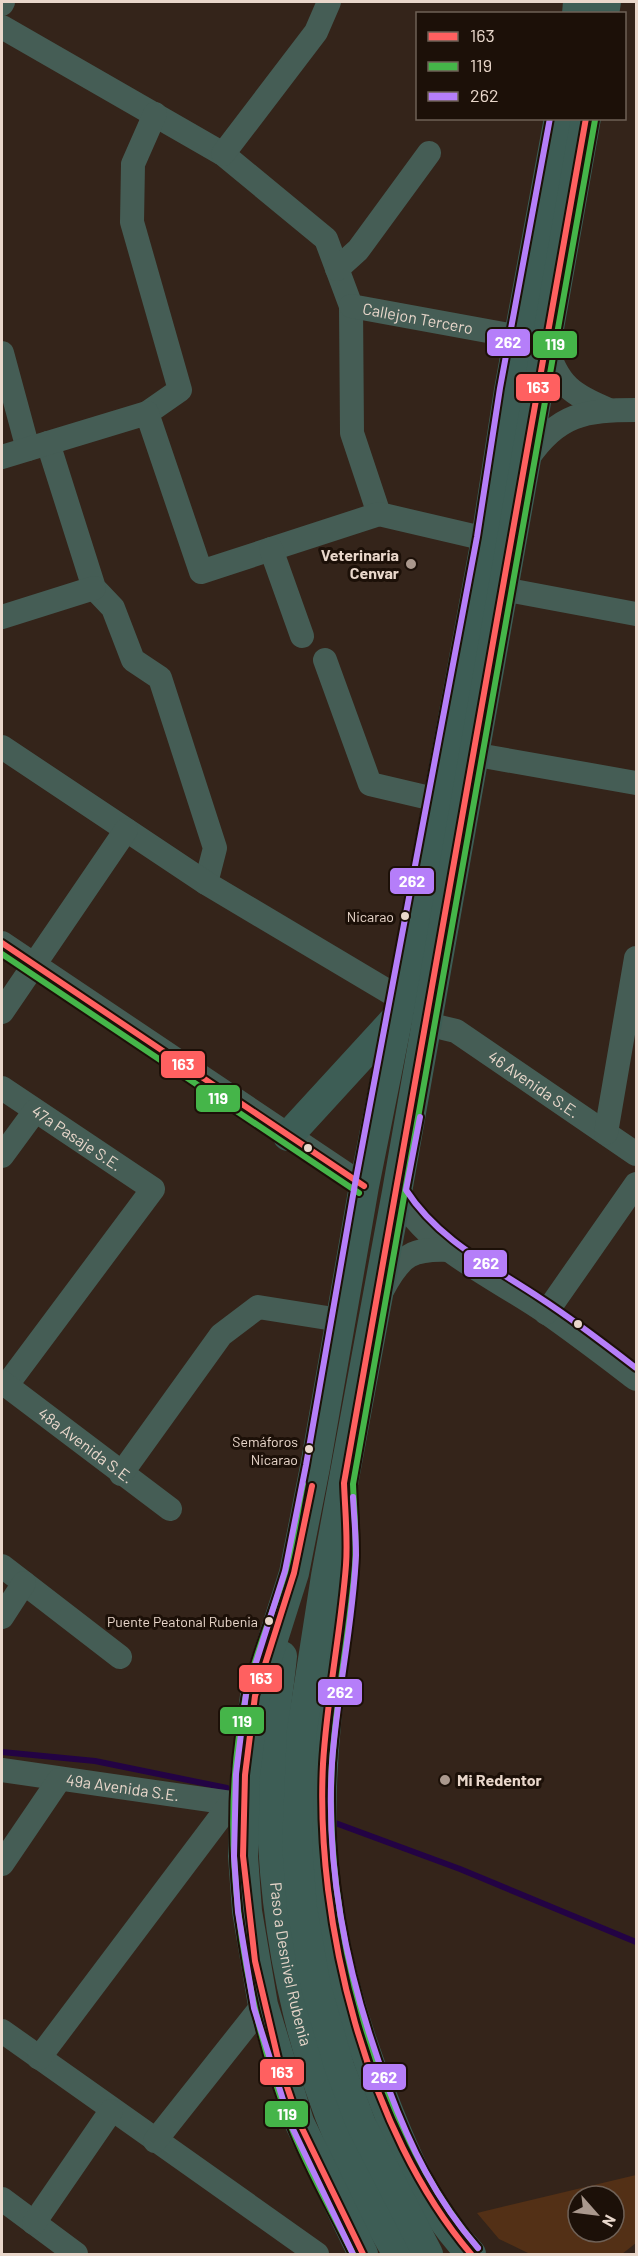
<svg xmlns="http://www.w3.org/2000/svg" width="638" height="2256" font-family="Barlow,sans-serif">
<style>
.green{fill:#533016;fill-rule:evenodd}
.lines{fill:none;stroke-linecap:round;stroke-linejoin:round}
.stream{stroke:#230344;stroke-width:6}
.minor{stroke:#455d55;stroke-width:24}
.major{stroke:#3d5d55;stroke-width:30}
.bus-1-casing{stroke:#1c1008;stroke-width:10}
.bus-2-casing{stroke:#1c1008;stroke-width:10}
.bus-3-casing{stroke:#1c1008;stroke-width:10}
.bus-1{stroke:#ff6060;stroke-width:6}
.bus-2{stroke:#45b549;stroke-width:6}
.bus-3{stroke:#b57ef9;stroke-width:6}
.poi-dot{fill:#aa988d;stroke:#1c1008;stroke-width:2}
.bus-dot{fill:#e9d7cb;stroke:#1c1008;stroke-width:2}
.labels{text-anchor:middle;stroke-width:6;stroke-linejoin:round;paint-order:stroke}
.bus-label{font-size:14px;fill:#e9d7cb;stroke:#1c1008;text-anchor:end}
.street-label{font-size:16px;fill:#e9d7cb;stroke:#1c1008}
.poi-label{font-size:16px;font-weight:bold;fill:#e9d7cb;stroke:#1c1008;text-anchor:end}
.line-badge{stroke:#1c1008;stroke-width:2}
.badge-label{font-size:16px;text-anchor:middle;font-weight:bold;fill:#fff}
</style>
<rect width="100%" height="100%" fill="#34241a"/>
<!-- green -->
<path class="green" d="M636 2175V2243L622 2254H530L499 2239 477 2213ZM578 2196H614V2232H578Z"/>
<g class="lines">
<!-- stream -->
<g class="stream">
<polyline points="2,1752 95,1761 227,1788"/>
<polyline points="330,1821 460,1869 636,1942"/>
</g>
<!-- minor -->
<g class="minor">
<polyline points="2,4 3,2"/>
<polyline points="2,27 223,154 326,239 351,306 352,433 379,514"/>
<polyline points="223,154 316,32 329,2"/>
<polyline points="337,269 358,250 429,153"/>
<path id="s1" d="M351 306 520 337"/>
<path d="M546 346C558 385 572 395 609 410"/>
<polyline points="2,353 28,449"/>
<polyline points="147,413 180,390 132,222 133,164 155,114"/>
<polyline points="48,443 94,588 113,608 133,660 160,678 215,848 206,883"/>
<polyline points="2,457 147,413 201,572 379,514 486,539"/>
<path d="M528 458C558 414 585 410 636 410"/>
<polyline points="271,549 302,636"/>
<polyline points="503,589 636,614"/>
<polyline points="2,617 94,588"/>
<polyline points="325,660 370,784 438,800"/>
<polyline points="2,747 206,883 401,999"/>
<polyline points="472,754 636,783"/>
<polyline points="2,943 364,1186"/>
<polyline points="2,1012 126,830"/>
<path id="s2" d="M427 1024 456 1031 636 1154"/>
<path id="s3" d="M2 1088 153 1189 6 1386"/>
<polyline points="606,1133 636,958"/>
<polyline points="2,1156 35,1111"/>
<path d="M397 1192C426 1249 497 1278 547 1313 577 1334 607 1357 636 1379"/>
<path d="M383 1289C401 1255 412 1248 451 1250"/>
<polyline points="546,1313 636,1184"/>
<path id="s4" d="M2 1382 170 1509"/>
<polyline points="121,1474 221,1335 258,1307 340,1320"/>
<polyline points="2,1566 120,1657"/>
<polyline points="2,1617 24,1583"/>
<path id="s5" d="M2 1770 231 1803 242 1807"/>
<polyline points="2,1864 59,1780"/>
<polyline points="2,2031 317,2254"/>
<polyline points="39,2058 231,1803"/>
<polyline points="155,2141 263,2005"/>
<polyline points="2,2199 76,2254"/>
<polyline points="34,2223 111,2111"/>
</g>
<!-- major -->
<g class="major">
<polyline points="577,14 578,2"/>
<polyline points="604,14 606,2"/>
<polyline points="288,1136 398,1016"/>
<path d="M342 1596C331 1676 319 1756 322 1837 325 1928 350 2017 384 2101 407 2160 427 2207 471 2254"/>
<path id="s6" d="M282 1656C279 1688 273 1719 272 1751 266 1929 305 2102 398 2254"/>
<polyline points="363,2254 299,2122 263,2005 247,1911 243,1856 245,1775 255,1696 294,1573 315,1467 364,1186 398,1016 486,539 509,390 559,118"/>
<polyline points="428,2254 361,2124 339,2066 316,1987 302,1908 297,1845 302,1730 326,1576 397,1192 586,118"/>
</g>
<defs>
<g id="bus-1">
<polyline points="2,943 364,1186"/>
<polyline points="312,1486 294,1573 255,1696 245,1775 243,1856 255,1961 279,2063 299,2122 363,2254"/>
<path d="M471 2254C367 2132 315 1922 323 1764 327 1697 341 1631 346 1565 348 1538 345 1510 344 1483L586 118"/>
</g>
<g id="bus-2">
<polyline points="2,954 359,1193"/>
<path d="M303 1484C297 1514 293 1544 285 1573 273 1613 255 1653 246 1695 217 1834 240 1991 290 2124 307 2168 332 2211 353 2254"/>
<path d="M478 2248C375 2128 323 1919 332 1763 336 1697 350 1631 355 1565 357 1538 354 1511 353 1484L595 120"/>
</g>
<g id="bus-3">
<path d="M420 1117 406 1190C439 1241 492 1266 540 1298 574 1320 605 1344 636 1368"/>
<path d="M353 1497C354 1516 356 1536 356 1555 353 1625 337 1693 332 1763 325 1875 348 1982 388 2087 410 2146 436 2200 478 2248"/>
<polyline points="353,2254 291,2125 254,2008 238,1912 234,1856 236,1774 246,1694 285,1571 306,1465 355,1184 477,537 500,388 550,118"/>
</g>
</defs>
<!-- bus-1 casing -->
<use href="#bus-1" class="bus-1-casing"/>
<!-- bus-2 casing -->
<use href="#bus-2" class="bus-2-casing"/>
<!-- bus-3 casing -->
<use href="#bus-3" class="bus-3-casing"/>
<!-- bus-1 -->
<use href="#bus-1" class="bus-1"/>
<!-- bus-2 -->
<use href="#bus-2" class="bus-2"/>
<!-- bus-3 -->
<use href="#bus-3" class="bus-3"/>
</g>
<!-- markers -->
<g class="poi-dot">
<circle cx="411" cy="564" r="6"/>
<circle cx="445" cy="1780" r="6"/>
</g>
<g class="bus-dot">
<circle cx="405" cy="916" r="5"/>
<circle cx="308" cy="1148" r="5"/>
<circle cx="578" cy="1324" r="5"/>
<circle cx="309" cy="1449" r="5"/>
<circle cx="269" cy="1621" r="5"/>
</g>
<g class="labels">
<!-- bus labels -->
<g class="bus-label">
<text x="394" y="922">Nicarao</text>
<text x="298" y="1447">Semáforos<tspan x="298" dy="18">Nicarao</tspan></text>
<text x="258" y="1627">Puente Peatonal Rubenia</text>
</g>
<!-- street labels -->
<g class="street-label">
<text dy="6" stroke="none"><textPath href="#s1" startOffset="68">Callejon Tercero</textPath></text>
<text dy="6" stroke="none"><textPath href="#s2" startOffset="124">46 Avenida S.E.</textPath></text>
<text dy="6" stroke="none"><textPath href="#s3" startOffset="90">47a Pasaje S.E.</textPath></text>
<text dy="6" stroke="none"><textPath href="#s4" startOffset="105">48a Avenida S.E.</textPath></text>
<text dy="6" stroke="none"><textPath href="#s5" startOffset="122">49a Avenida S.E.</textPath></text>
<text dy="6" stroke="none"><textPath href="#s6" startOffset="310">Paso a Desnivel Rubenia</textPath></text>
</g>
<!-- poi labels -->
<g class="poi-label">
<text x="399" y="561">Veterinaria<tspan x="399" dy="18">Cenvar</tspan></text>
<text x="457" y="1786" text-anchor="start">Mi Redentor</text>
</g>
</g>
<g class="line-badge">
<rect x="486" y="328" width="45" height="29" rx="6" fill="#b57ef9"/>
<rect x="532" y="330" width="46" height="29" rx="6" fill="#45b549"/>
<rect x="515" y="373" width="46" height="29" rx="6" fill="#ff6060"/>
<rect x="389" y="867" width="46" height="28" rx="6" fill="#b57ef9"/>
<rect x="160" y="1050" width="46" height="29" rx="6" fill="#ff6060"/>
<rect x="195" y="1084" width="46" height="29" rx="6" fill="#45b549"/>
<rect x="463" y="1249" width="45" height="29" rx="6" fill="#b57ef9"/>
<rect x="238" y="1664" width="45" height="29" rx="6" fill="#ff6060"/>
<rect x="317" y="1678" width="46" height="28" rx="6" fill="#b57ef9"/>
<rect x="219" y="1706" width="46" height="29" rx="6" fill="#45b549"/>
<rect x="259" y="2058" width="46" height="28" rx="6" fill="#ff6060"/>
<rect x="362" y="2063" width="45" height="28" rx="6" fill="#b57ef9"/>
<rect x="264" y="2100" width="45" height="28" rx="6" fill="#45b549"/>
</g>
<g class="badge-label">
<text x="508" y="348">262</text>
<text x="555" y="350">119</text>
<text x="538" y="393">163</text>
<text x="412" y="887">262</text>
<text x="183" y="1070">163</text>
<text x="218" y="1104">119</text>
<text x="486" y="1269">262</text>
<text x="261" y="1684">163</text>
<text x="340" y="1698">262</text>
<text x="242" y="1727">119</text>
<text x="282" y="2078">163</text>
<text x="384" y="2083">262</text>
<text x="287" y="2120">119</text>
</g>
<!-- border -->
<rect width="638" height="2256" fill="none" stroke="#e9d7cb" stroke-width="6"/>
<!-- legend -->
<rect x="416" y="12" width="210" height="108" fill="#1c1008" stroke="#6e6056" stroke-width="1.5"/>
<rect x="428" y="32" width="30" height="9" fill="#ff6060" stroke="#6e6056" stroke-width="1.5"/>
<text x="470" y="42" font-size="18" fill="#e9d7cb">163</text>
<rect x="428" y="62" width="30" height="9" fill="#45b549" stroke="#6e6056" stroke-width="1.5"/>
<text x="470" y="72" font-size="18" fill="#e9d7cb">119</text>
<rect x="428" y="92" width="30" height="9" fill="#b57ef9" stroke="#6e6056" stroke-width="1.5"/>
<text x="470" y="102" font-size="18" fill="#e9d7cb">262</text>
<!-- north arrow -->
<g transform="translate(596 2214) rotate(118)"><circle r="28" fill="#1c1008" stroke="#6e6056" stroke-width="1.5"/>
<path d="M0-4.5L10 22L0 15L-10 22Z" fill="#aa988d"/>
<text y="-9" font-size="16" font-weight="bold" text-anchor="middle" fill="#e9d7cb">N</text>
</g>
</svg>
